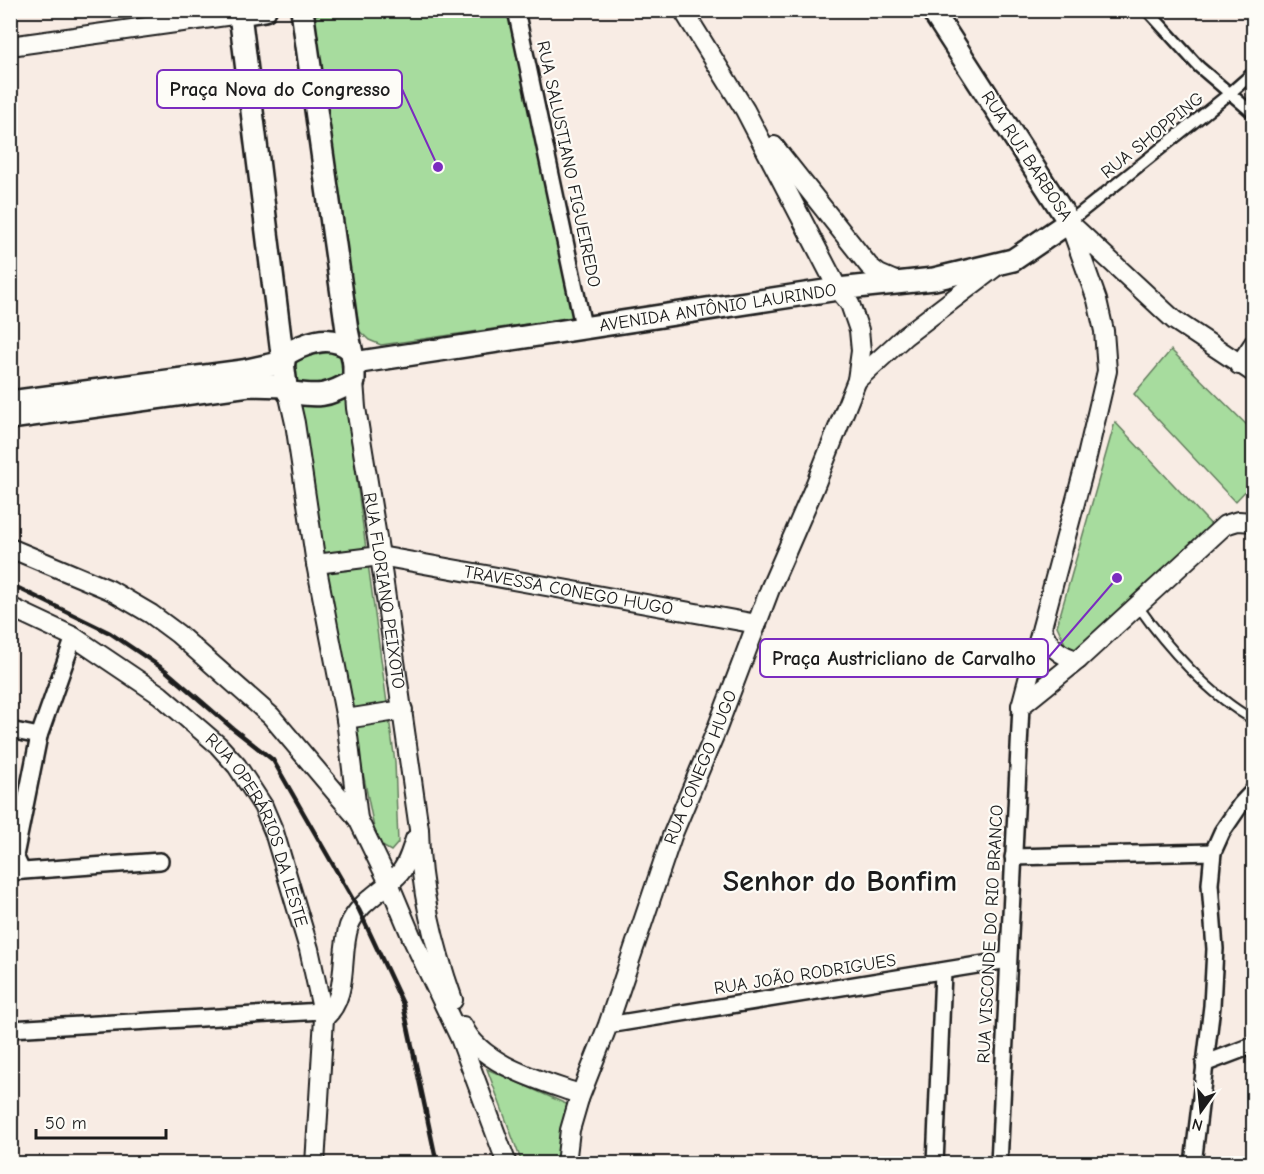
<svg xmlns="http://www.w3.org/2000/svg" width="1264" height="1174" font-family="'Comic Neue',sans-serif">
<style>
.green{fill:#a7dc9e;stroke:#627c5d;stroke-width:1.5}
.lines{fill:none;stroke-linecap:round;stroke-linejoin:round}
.service-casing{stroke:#1c1c1c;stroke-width:12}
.pedestrian-casing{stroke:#1c1c1c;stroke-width:15}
.minor-casing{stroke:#1c1c1c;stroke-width:20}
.tertiary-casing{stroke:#1c1c1c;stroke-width:22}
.secondary-casing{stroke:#1c1c1c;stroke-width:26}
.service{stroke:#fdfcf7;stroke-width:8}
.pedestrian{stroke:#fdfcf7;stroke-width:10}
.minor{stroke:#fdfcf7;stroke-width:15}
.tertiary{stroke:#fdfcf7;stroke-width:18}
.secondary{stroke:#fdfcf7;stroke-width:21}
.rail{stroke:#1c1c1c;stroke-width:4.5}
.labels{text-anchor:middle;stroke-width:4.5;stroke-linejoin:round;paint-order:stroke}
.street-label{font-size:18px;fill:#1c1c1c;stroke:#fdfcf7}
.town-label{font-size:30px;font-weight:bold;fill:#1c1c1c;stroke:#fdfcf7}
.leader{fill:none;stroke:#7b2cbf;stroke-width:2}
.callout-dot{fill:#7b2cbf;stroke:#fdfcf7;stroke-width:2}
.callout{fill:#fdfcf7;stroke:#7b2cbf;stroke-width:2}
.callout-label{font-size:20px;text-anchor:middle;font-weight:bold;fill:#1c1c1c}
</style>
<rect width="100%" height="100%" fill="#f8ece4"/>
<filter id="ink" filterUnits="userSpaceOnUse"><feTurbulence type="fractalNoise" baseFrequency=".0167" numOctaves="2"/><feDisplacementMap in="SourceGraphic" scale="12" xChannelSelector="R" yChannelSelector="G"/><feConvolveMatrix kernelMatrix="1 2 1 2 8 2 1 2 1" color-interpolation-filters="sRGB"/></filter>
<g filter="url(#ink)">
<!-- green -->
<g class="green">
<polygon points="344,10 510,11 576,317 381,345 369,340 352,324 311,16"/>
<polygon points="339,350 395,762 398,843 391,851 377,843 341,662 290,360"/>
<polygon points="1171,350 1253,431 1253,483 1235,502 1134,394"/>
<polygon points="1115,422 1217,531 1081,650 1067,648 1057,626"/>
<polygon points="487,1069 573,1107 557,1163 522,1163"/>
</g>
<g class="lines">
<defs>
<path id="service" d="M1138 606C1166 646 1210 696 1254 720"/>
<g id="pedestrian">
<polyline points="1147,10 1199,67 1254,114"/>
<polyline points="1069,222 1229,94 1254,72"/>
</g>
<g id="minor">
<polyline points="516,10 583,326"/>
<polyline points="10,730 39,736"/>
<polyline points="1013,857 1213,852"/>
<polyline points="22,871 15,856 39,736 74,637"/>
<polyline points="10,872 160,861"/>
<polyline points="608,1025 1008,960"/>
<polyline points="10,1029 322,1011"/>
<polyline points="1204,1064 1254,1045"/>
<polyline points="935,1164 943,972"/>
<polyline points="999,1164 1021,706"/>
<polyline points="1193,1164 1212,1006 1215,949 1210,884 1213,852 1222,832 1241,804 1254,790"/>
</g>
<g id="tertiary">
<polyline points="10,46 240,14 239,10"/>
<polyline points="774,146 869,266 879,274 900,283"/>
<polyline points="1072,225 1174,320 1254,373"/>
<polyline points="1239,365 1254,343"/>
<polyline points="857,380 905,336 998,265"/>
<path id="s1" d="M354 381 356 408 380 556 419 829C420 889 433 943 453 1000"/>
<polyline points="288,392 295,423 316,564 346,719 358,819 389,883 412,938 460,1038 507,1164"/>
<polyline points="10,548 110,590 151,614 178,634 271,716 358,819"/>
<path id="s2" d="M316 564 380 556 757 624"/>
<path id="s3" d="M10 607 74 637 160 695 218 745 237 766 263 806 274 832 309 949 324 1018 315 1164"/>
<path d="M1042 628C1047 645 1060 656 1078 660"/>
<polyline points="1021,706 1085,465 1107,371 1104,331 1097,300 1069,222"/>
<polyline points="1021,706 1078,660 1225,525 1238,521 1254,522"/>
<polyline points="346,719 403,710"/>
<path d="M324 1018C350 997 339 955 349 926 358 903 381 892 397 876 407 867 411 851 415 839"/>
<path d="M463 1026C480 1064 539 1080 576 1093L579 1099"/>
<path id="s4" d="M566 1164 570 1130 579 1099 608 1025 672 836 716 731 770 589 814 488 857 380 861 351 859 330 850 304 838 289 745 110 683 10"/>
</g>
<g id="secondary">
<path d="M265 10 240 14 286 386 288 392C318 397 327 397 354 381V363L347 330 302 10"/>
<path d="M283 356C303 344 329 332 350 349"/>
<path id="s5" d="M354 363 838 289 934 279 1013 260 1069 222 932 10"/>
<polyline points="10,402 243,371 284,362"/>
<polyline points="10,418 249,385 286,386"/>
</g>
</defs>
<!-- service casing -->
<use href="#service" class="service-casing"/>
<!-- pedestrian casing -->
<use href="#pedestrian" class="pedestrian-casing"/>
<!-- minor casing -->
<use href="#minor" class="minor-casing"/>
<!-- tertiary casing -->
<use href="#tertiary" class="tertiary-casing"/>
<!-- secondary casing -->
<use href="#secondary" class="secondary-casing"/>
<!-- service -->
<use href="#service" class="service"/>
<!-- pedestrian -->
<use href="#pedestrian" class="pedestrian"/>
<!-- minor -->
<use href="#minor" class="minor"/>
<!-- tertiary -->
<use href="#tertiary" class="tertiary"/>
<!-- secondary -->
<use href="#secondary" class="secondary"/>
<!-- rail -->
<polyline class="rail" points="10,584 110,633 165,670 231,727 273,760 359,910 403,1004 437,1164"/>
</g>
</g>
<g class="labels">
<!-- street labels -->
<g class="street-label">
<text transform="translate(1152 135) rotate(-39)" y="6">RUA SHOPPING</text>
<text transform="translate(1027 156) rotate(57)" y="6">RUA RUI BARBOSA</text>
<text transform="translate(569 164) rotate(78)" y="6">RUA SALUSTIANO FIGUEIREDO</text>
<text dy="6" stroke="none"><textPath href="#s5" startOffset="368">AVENIDA ANTÔNIO LAURINDO</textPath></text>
<text dy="6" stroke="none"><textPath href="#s2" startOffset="256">TRAVESSA CONEGO HUGO</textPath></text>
<text dy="6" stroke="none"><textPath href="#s1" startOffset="212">RUA FLORIANO PEIXOTO</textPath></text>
<text dy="6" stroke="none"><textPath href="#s4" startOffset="420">RUA CONEGO HUGO</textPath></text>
<text dy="6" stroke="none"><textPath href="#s3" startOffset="346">RUA OPERÁRIOS DA LESTE</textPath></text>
<text transform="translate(990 934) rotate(-87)" y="6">RUA VISCONDE DO RIO BRANCO</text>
<text transform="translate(805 974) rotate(-9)" y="6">RUA JOÃO RODRIGUES</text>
</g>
<!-- town labels -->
<g class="town-label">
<text x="840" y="891">Senhor do Bonfim</text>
</g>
</g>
<!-- callouts -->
<path class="leader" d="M438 167L402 89M1117 578L1048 658"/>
<g class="callout-dot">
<circle cx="438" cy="167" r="6"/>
<circle cx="1117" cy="578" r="6"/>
</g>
<g class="callout">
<rect x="157" y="70" width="245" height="38" rx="6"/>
<rect x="760" y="639" width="288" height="38" rx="6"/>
</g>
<g class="callout-label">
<text x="280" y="96">Praça Nova do Congresso</text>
<text x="904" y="665">Praça Austricliano de Carvalho</text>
</g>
<!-- margin -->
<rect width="1264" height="1174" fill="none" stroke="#fdfcf7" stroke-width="36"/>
<rect x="18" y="18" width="1228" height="1138" fill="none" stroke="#1c1c1c" stroke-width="2" filter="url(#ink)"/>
<!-- north arrow -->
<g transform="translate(1201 1111) rotate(195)" stroke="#fdfcf7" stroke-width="4.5" paint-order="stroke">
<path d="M0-4.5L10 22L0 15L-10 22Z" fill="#1c1c1c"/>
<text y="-9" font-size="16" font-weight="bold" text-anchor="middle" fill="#1c1c1c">N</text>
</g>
<!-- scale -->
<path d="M36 1129v9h130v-9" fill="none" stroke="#1c1c1c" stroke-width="3"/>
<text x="45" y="1129" font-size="18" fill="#1c1c1c" stroke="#fdfcf7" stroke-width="4.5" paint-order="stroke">50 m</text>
</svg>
